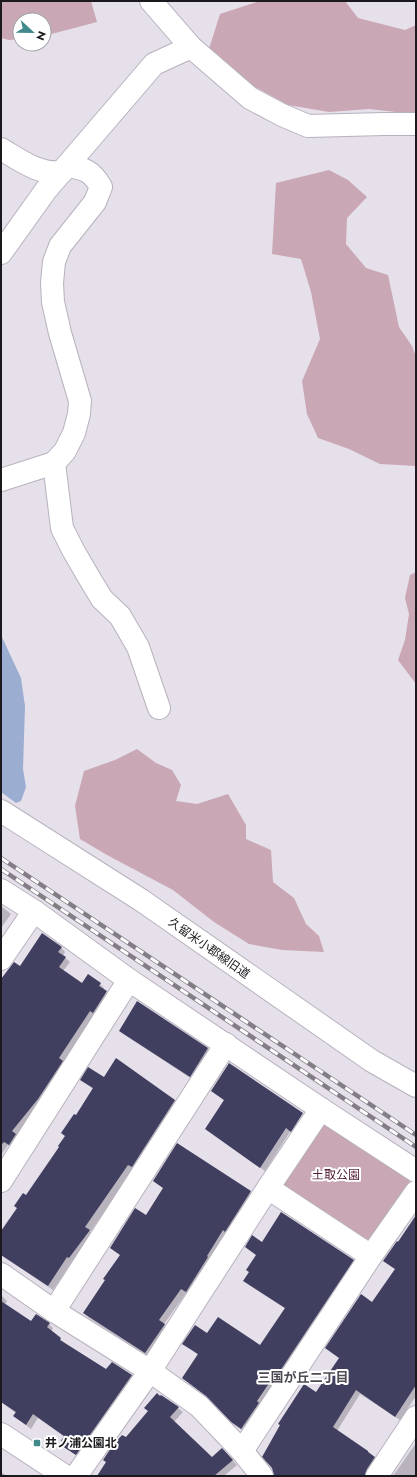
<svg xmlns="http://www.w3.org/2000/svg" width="417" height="1477" font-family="Jost,'Noto Sans JP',sans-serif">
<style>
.green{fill:#c9a7b4}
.water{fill:#9badd1}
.shadow{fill:#0003}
.building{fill:#413f60}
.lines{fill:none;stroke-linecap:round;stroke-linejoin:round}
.minor-casing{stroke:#b7b2bd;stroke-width:24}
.minor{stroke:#fff;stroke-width:22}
.rail-casing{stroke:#837e86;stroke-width:4.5}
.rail{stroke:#fff;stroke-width:3;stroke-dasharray:9;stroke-linecap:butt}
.poi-dot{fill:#41898b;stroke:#fff;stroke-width:1.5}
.labels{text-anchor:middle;stroke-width:4;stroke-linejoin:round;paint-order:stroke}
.street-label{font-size:12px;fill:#1b191d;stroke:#fff}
.park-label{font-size:12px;fill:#531d38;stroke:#fff}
.poi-label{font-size:12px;font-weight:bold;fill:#1b191d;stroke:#fff;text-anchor:start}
.neighbourhood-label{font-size:13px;font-weight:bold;fill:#4e4a53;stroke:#fff}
</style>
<rect width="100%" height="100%" fill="#e6e0eb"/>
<!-- green -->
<g class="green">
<polygon points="1,1 91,1 97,22 44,36 44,20 20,20 20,39 9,40 1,38"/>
<polygon points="260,1 345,1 358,18 405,30 416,25 416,116 414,114 369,109 329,112 288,105 241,79 209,49 220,14"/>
<polygon points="329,170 348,180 367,197 347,218 346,244 366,268 388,275 399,327 412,346 416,357 416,466 380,464 349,449 318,438 307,414 302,381 320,339 311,292 301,259 272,254 276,183"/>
<polygon points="416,572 416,684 398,660 405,640 409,614 405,598 410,575"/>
<polygon points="137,749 156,763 172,770 181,785 176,801 197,804 228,794 246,825 246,839 271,850 273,882 294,898 306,924 319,936 324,952 282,950 249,944 214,922 173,890 107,855 80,839 75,806 84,771 115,760"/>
<polygon points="330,1121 409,1175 410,1185 369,1246 279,1188 319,1123"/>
</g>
<!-- water -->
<polygon class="water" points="1,635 21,678 25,706 23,769 26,787 21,801 16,803 1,792"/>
<!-- shadow -->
<g class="shadow">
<polygon points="1,906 11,914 1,928"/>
<polygon points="61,947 65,952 63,956 70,962 63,971 82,984 100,984 104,988 103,990 111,996 95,1014 63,1063 66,1066 43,1103 17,1135 20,1139 14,1149 8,1145 1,1155 1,983 20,968"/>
<polygon points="138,1002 208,1049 212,1054 195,1081 125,1035 120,1031"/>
<polygon points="104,1079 175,1100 179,1105 90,1232 93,1235 74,1262 72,1261 53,1290 1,1255 1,1233 60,1148 93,1089 81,1080"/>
<polygon points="212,1091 302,1113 265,1171 206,1129 225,1101"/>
<polygon points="304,1114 307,1118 295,1135 291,1132"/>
<polygon points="178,1144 250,1192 255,1197 191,1296 186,1293 164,1324 169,1329 150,1357 89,1318 84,1313 121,1256 111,1247 147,1216 164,1189 154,1181"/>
<polygon points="410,1225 416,1229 416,1396 400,1420 360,1394 337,1431 368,1451 378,1462 370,1476 275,1476 316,1394 340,1359 373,1304 396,1270 384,1261"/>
<polygon points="262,1243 353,1260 357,1265 246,1433 237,1426 211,1400 183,1378 198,1355 184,1344 207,1334 260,1347 286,1309 249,1285 250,1272"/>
<polygon points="1,1295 7,1301 5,1304 31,1322 49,1324 53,1328 51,1332 65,1343 107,1370 132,1375 136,1380 81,1458 63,1446 65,1444 62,1441 65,1437 38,1418 31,1429 14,1416 16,1413 1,1402"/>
<polygon points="157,1394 178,1408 183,1412 174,1422 212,1458 222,1449 237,1465 224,1476 101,1476 107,1463 104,1460 126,1439 149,1412"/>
<polygon points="416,1443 416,1476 393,1476"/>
<polygon points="1,1472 7,1476 1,1476"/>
</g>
<!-- building -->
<g class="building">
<polygon points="42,933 62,947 58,952 66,957 59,967 82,983 88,974 101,983 99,986 107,991 93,1013 90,1011 59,1058 63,1061 38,1099 12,1131 16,1134 9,1145 4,1142 1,1145 1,979 14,962 20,966"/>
<polygon points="137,1001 208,1048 190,1077 119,1031"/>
<polygon points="116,1058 175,1100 132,1167 128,1165 85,1227 90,1230 69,1258 67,1257 48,1286 1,1255 1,1231 17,1208 14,1206 23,1193 26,1195 59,1147 58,1146 65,1136 61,1133 74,1114 76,1115 93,1088 80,1080 88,1067 104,1077"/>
<polygon points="229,1063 303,1113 291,1132 286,1128 260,1168 205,1129 224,1100 211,1091"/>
<polygon points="177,1143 251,1191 225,1232 223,1230 207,1256 208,1257 186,1292 181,1289 159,1320 165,1324 145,1353 83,1313 105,1280 103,1279 120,1255 110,1248 135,1208 146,1215 163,1188 153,1181"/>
<polygon points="281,1212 354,1260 276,1377 274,1376 257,1401 259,1403 241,1429 231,1422 206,1396 182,1378 198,1354 182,1344 195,1325 207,1333 218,1317 260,1345 285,1308 243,1281 249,1272 246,1270 256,1255 245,1247 252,1235 262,1242"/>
<polygon points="416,1215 416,1385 395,1417 356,1390 333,1427 368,1451 368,1452 375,1457 367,1469 365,1476 274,1476 272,1468 262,1457 280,1425 278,1424 304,1384 316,1392 339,1358 325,1348 361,1294 372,1302 395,1269 383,1261 397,1241 398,1242"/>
<polygon points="1,1301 31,1321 36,1314 50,1323 47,1327 61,1338 60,1340 106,1369 112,1362 132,1375 76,1455 62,1446 64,1443 61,1441 64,1436 33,1414 26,1425 13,1416 16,1412 1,1402"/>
<polygon points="157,1393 160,1396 161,1395 179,1407 170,1417 212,1457 222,1448 233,1460 214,1476 97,1476 106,1462 103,1460 113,1445 122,1435 126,1437 148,1411 144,1408"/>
</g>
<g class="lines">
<defs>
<g id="minor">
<polyline points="151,1 191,47 250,98 282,115 308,126 384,124 416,124"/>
<path d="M1 149C20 160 39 175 62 172"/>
<polyline points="1,253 46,190 154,64 191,47"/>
<polyline points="54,463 62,528 73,550 91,581 102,599 120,616 138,647 159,708"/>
<path d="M1 480 54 463 65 451 74 433 79 414 80 401 60 333 53 302 52 283 54 262 60 246 95 202 101 187C92 171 84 168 67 166"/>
<polyline points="1,811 141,900 372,1061 416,1086"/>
<polyline points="1,890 34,911"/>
<polyline points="1,959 34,911 129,980 321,1109 416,1171"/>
<polyline points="1,1181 129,980"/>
<polyline points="268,1188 371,1256"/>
<polyline points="1,1274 54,1311 226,1044"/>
<polyline points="54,1311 150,1371 199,1406 242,1451 371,1256 416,1192"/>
<polyline points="1,1434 65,1476"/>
<polyline points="242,1451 262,1476"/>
<polyline points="76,1476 150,1371 268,1188 321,1109"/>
<polyline points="377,1476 416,1417"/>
</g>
</defs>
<!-- minor casing -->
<use href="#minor" class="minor-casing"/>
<!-- minor -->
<use href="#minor" class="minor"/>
<defs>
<g id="rail">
<polyline points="1,858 416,1135"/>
<polyline points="1,869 416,1147"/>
</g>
</defs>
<!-- rail casing -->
<use href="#rail" class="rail-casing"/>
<!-- rail -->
<use href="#rail" class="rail"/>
</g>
<!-- markers -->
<rect class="poi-dot" x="33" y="1439" width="8" height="8" rx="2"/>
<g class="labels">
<!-- street labels -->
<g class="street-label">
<text transform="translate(209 948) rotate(35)" y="4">久留米小郡線旧道</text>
</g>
<!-- park labels -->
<g class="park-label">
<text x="336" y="1179">土取公園</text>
</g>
<!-- poi labels -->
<g class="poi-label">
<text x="45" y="1447">井ノ浦公園北</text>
</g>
<!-- neighbourhood labels -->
<g class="neighbourhood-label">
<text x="303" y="1382">三国が丘二丁目</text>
</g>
</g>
<!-- border -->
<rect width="417" height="1477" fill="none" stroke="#1b191d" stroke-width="4"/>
<!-- north arrow -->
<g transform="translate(32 32) rotate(112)"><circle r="19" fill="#ffffff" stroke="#a4a3a5"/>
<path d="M0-3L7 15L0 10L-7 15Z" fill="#41898b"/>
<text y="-6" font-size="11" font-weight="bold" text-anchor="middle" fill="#1b191d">N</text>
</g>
</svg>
